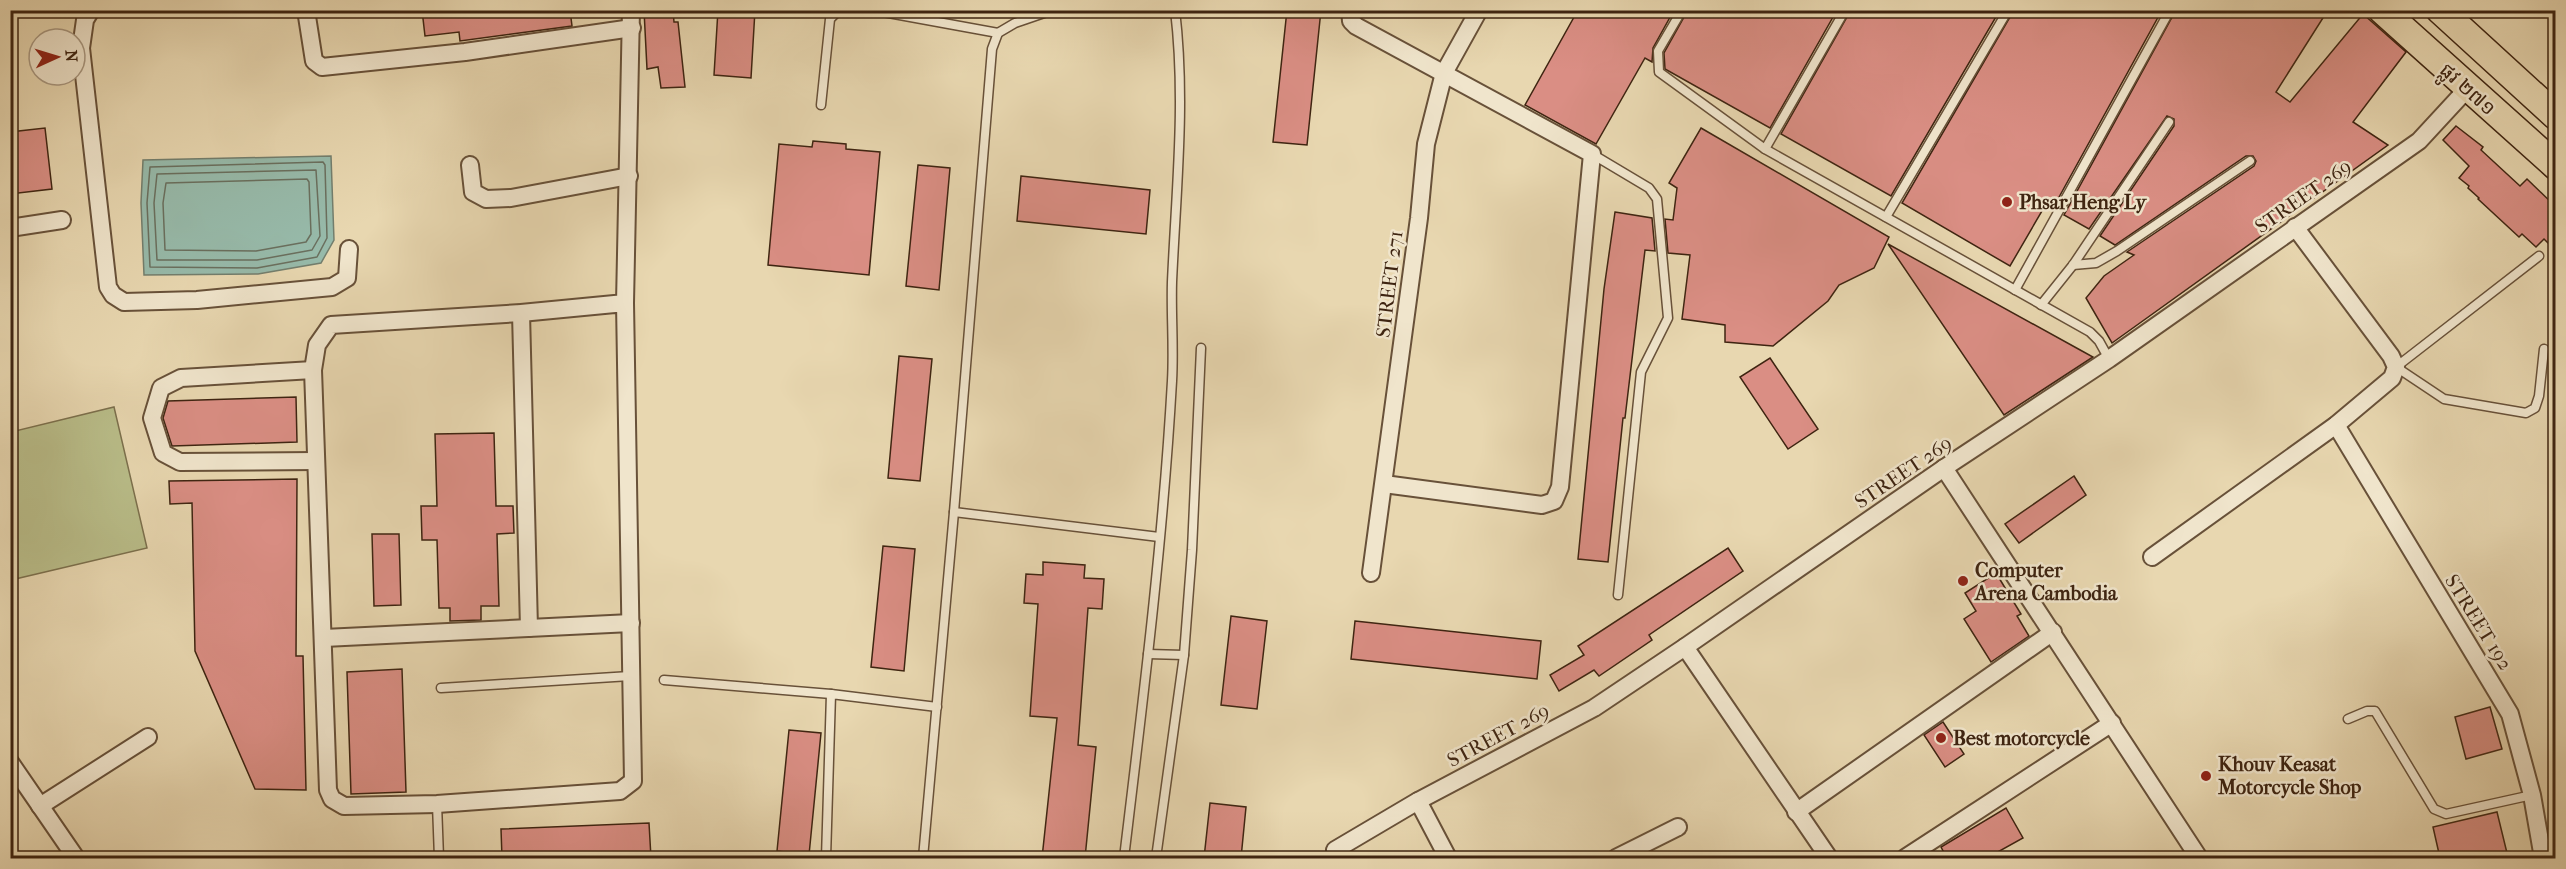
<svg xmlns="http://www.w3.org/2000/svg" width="2566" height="869" font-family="'IM FELL French Canon','Noto Sans Khmer',serif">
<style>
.green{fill:#b9bd89;stroke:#7c704d;stroke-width:1.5}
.water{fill:#97baaa;stroke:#737e6d;stroke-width:1.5}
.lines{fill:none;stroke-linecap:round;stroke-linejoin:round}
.shore{stroke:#6a6f5e;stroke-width:1.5}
.building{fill:#da8e84;stroke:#3e2411;stroke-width:1.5}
.service-casing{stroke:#685139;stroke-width:11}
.minor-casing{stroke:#685139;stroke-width:20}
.primary-casing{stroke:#3e2411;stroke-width:30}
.service{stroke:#f0e5cc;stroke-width:8}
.minor{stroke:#f0e5cc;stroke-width:16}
.primary{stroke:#e8d7b0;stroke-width:27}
.poi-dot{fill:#8f2418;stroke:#f0e5cc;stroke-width:2}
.labels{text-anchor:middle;stroke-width:5;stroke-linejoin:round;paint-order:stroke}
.street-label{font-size:20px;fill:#3e2411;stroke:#f0e5cc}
.poi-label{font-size:20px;font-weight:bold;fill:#3e2411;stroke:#f0e5cc;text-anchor:start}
</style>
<rect width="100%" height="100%" fill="#e8d7b0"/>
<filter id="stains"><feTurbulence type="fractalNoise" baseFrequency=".00333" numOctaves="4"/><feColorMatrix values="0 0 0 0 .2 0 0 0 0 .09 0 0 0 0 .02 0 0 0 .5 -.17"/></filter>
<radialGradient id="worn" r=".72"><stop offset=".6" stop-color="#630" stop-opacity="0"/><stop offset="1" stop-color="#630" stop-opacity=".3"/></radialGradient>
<!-- green -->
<polygon class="green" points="114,407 147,548 11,580 11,432"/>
<!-- water -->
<polygon class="water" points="331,156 334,240 321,263 258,274 144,275 141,203 143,160"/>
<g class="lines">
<!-- shore -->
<g class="shore">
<polygon points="323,162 325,165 327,238 317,257 257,268 150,267 147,203 150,167"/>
<polygon points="316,170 320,236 312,250 257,260 157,260 154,203 157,174"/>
<polygon points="307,179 309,182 311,234 306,242 256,251 165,250 163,203 166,183"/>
</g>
</g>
<!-- building -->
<g class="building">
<polygon points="422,10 570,10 572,26 460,41 459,32 425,36"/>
<polygon points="644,10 673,10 674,22 678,22 685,87 661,88 658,67 647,69"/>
<polygon points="718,10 755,10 751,78 714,75"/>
<polygon points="1287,10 1321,10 1307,145 1273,142"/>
<polygon points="1578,10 1674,10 1653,48 1652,62 1645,58 1596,144 1525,105"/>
<polygon points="1688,10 1837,10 1770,128 1665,69 1664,53"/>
<polygon points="1851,10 2000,10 1891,196 1781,134"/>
<polygon points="2014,10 2162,10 2053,208 2046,204 2010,266 1902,203"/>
<polygon points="2176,10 2328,10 2276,92 2290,102 2363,14 2406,52 2353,122 2388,145 2112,343 2086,298 2104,276 2134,255 2127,252 2254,166 2256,161 2253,156 2246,156 2115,245 2100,236 2174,126 2174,119 2167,116 2089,229 2064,215"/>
<polygon points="2456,126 2483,147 2481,150 2520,186 2527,179 2556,207 2556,251 2544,239 2536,247 2522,234 2519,237 2478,199 2479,198 2468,188 2469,186 2459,178 2469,166 2443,140"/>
<polygon points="45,128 52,189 10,194 10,132"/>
<polygon points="1701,128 1889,237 1874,268 1839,285 1828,301 1773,346 1725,342 1725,325 1682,319 1690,255 1668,253 1665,219 1673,220 1677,188 1669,183"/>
<polygon points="813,141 846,144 846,149 880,152 869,275 768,265 779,144 812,147"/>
<polygon points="918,165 950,168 939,290 906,286"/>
<polygon points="1021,176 1150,190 1146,234 1017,221"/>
<polygon points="1615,212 1652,218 1655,251 1645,250 1625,418 1623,418 1608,562 1578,559 1604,289"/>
<polygon points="1888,244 2082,351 2093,357 2004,415"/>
<polygon points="899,356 932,359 920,481 888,478"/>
<polygon points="1770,358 1818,429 1788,449 1740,377"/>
<polygon points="296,397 297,442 172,446 163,418 168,401"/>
<polygon points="494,433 496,506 513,506 514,533 497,534 499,606 481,606 481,620 450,621 450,608 439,608 437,540 422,540 421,506 437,506 435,434"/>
<polygon points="2074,476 2086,495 2019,543 2005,524"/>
<polygon points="297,479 296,656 303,656 306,790 255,789 195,651 192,503 170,504 169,481"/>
<polygon points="372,534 399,534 401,605 374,606"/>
<polygon points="883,546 915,549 904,671 871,667"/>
<polygon points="1728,548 1743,571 1649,635 1652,640 1599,676 1594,670 1559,691 1550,675 1584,655 1578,646"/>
<polygon points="1043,562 1085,565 1084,578 1104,579 1102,609 1088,608 1078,745 1096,747 1085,858 1042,858 1057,718 1030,716 1038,604 1024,603 1026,574 1043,575"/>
<polygon points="1996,573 2021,614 2017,616 2029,636 1991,662 1964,619 1976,611 1965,593"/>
<polygon points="1231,616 1267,621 1257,709 1221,705"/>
<polygon points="1355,621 1541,641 1537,679 1351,659"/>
<polygon points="402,669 406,792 351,794 347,672"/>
<polygon points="2490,707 2502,749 2466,759 2455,717"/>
<polygon points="1943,722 1964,754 1945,767 1924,735"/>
<polygon points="789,730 821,733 809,855 777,851"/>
<polygon points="1210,803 1246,807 1241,858 1204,858"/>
<polygon points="2006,808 2023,838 1987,858 1947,858 1941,847"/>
<polygon points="2497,812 2507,853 2486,858 2440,858 2433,827"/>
<polygon points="649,823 651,858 502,858 501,829"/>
</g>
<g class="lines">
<defs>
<g id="service">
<polyline points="872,10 998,33"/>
<polyline points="1682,10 1658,51 1659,72 1765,149 2090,332 2099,341 2109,359"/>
<polyline points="821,105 830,19 839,10"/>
<polyline points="1765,149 1845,10"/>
<polyline points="1592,154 1649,188 1657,199 1668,318 1641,372 1618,595"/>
<polyline points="1886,217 2008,10"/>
<polyline points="2539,256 2396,367 2444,399 2526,413 2535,408 2539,396 2544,349"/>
<polyline points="2073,265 2096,263 2117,251 2250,161"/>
<polyline points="2015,290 2170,10"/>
<polyline points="2041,305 2073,265 2169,122"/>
<polyline points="954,512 1159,537"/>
<polyline points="1148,654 1184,655"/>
<polyline points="664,680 831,694"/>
<polyline points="441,688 630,676"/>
<polyline points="2348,719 2367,711 2375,711 2434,809 2446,814 2532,795"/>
<polyline points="437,804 439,858"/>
<polyline points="826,858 831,694 937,707"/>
<polyline points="923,858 954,512 992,49 998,33 1015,23 1053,10"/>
<path d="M1124 858C1143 700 1163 541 1172 381 1174 348 1171 315 1172 282 1176 191 1186 101 1175 10"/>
<polyline points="1156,858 1184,655 1192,550 1201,348"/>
</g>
<g id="minor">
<polyline points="91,10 85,20 81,48 108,287 113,295 124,302 197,300 332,287 347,278 349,249"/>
<polyline points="306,10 314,61 322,67 465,52 632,28"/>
<polyline points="1350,10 1351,21 1356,26 1592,154 1560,487 1554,501 1542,505 1384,484"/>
<polyline points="470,165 473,192 486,199 511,198 629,176"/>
<polyline points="10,228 62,220"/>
<polyline points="625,303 521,313 331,325 317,345 313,370 328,790 332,799 344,806 437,804 620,791 633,781 625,303 631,10"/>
<polyline points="521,313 529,628"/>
<polyline points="313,370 181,378 161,388 152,418 163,453 180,462 316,461"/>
<polyline points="2336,425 2510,714 2532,795 2543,858"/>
<polyline points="1944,468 2199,858"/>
<polyline points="2152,557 2336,425 2392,378 2396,367 2391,356 2295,227"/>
<polyline points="1371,573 1419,218 1426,144 1444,73 1479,10"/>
<polyline points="324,638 631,623"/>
<polyline points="1685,647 1829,858"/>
<polyline points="10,762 76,858"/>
<polyline points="1418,801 1448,858"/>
<polyline points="40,806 148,737"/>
<polyline points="1796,812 2053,632"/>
<polyline points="1335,850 1418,801 1594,708 1685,647 1944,468 2109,359 2419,141 2467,89"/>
<polyline points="1616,858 1678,827"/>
<polyline points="1905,858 2112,723"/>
</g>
<g id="primary">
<polyline points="2382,10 2556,166"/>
<polyline points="2440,10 2556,116"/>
</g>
</defs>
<!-- service casing -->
<use href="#service" class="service-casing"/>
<!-- minor casing -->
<use href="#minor" class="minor-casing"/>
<!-- primary casing -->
<use href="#primary" class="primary-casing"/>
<!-- service -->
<use href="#service" class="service"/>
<!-- minor -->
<use href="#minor" class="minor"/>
<!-- primary -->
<use href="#primary" class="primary"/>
</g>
<!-- markers -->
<g class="poi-dot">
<circle cx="2007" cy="202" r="6"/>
<circle cx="1963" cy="581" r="6"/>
<circle cx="1941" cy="738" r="6"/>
<circle cx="2206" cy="776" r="6"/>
</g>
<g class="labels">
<!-- street labels -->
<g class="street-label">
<text transform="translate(2468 89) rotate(42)" y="7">ផ្លូវ ២៧១</text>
<text transform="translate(2303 196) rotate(-35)" y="7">STREET 269</text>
<text transform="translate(1389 284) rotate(-83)" y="7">STREET 271</text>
<text transform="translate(1903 472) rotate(-34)" y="7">STREET 269</text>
<text transform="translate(2479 622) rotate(58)" y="7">STREET 192</text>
<text transform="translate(1498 735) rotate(-28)" y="7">STREET 269</text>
</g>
<!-- poi labels -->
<g class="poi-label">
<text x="2019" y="209">Phsar Heng Ly</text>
<text x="1975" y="577">Computer<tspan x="1975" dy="23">Arena Cambodia</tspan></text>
<text x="1953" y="745">Best motorcycle</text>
<text x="2218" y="771">Khouv Keasat<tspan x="2218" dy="23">Motorcycle Shop</tspan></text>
</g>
</g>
<!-- margin -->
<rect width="2566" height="869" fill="none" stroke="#e8d7b0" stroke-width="36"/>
<rect x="12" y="12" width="2542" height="845" fill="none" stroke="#3e2411" stroke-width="3"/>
<rect x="18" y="18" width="2530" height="833" fill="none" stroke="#3e2411" stroke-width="1.5"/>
<!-- north arrow -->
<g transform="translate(57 57) rotate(86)"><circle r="28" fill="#f0e5cc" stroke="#a99881" stroke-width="1.5"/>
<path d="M0-4.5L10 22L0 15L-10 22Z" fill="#8f2418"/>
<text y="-9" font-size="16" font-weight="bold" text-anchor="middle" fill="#3e2411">N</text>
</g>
<rect width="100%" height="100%" filter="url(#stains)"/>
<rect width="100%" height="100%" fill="url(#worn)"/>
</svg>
